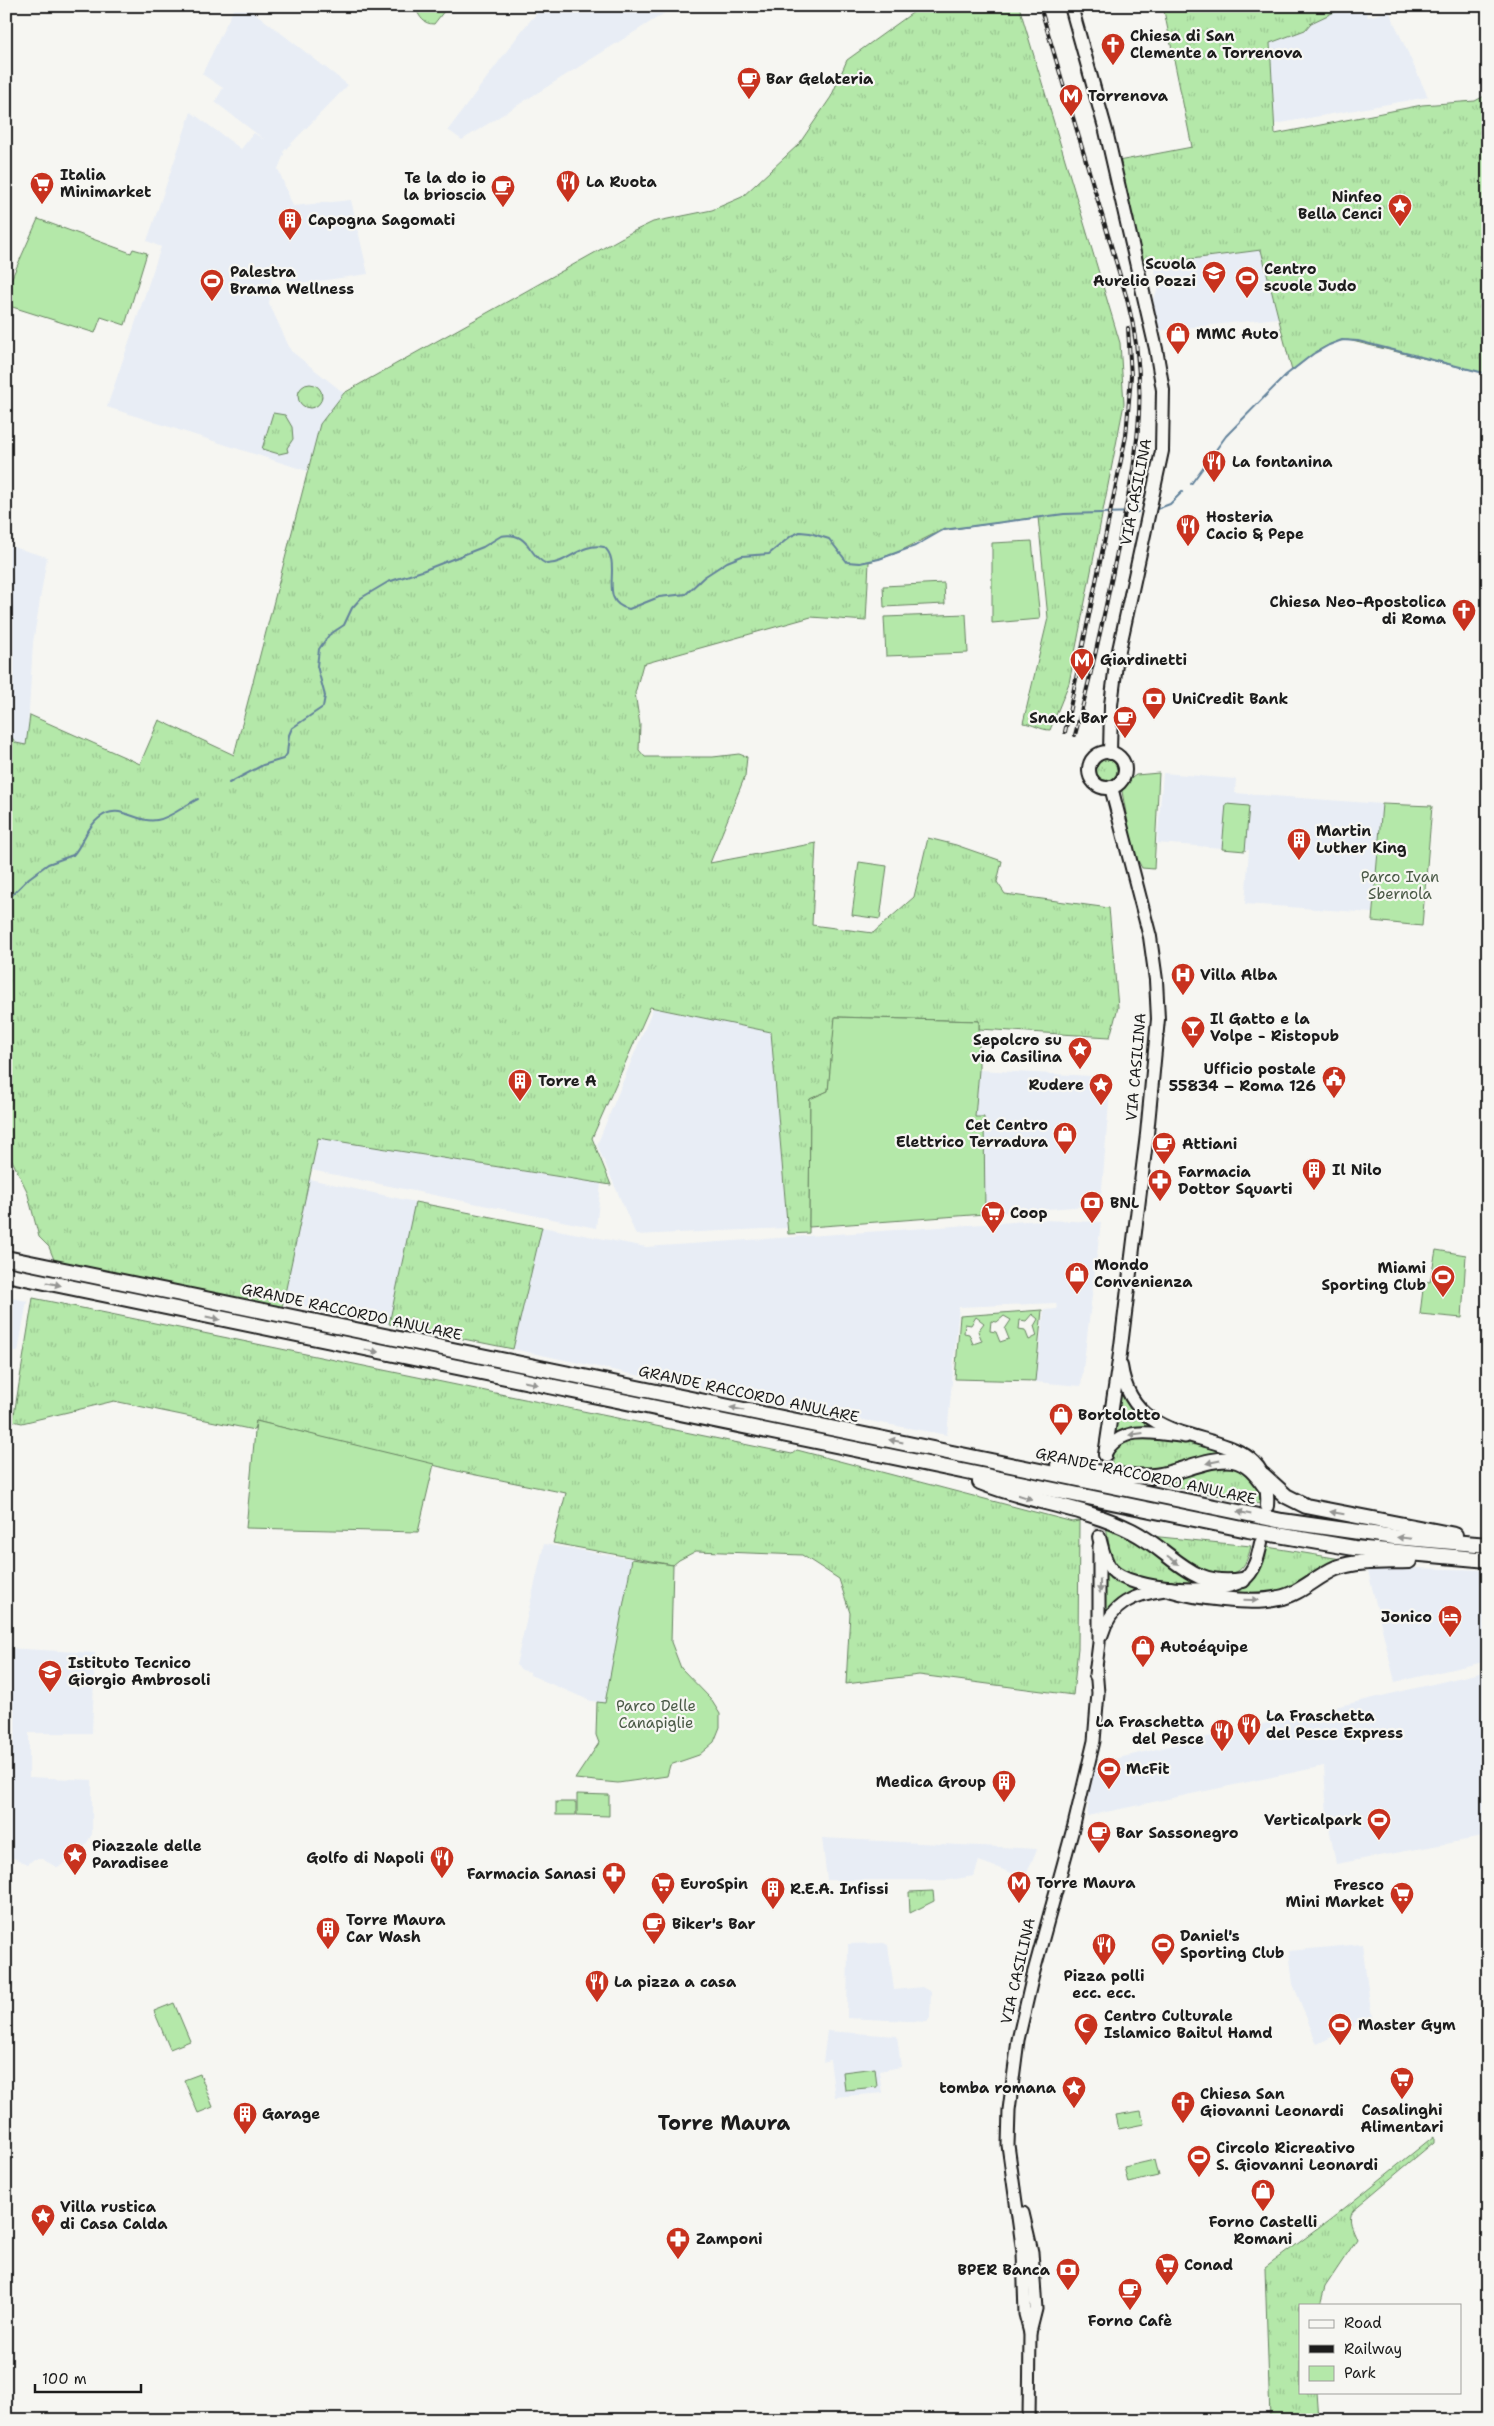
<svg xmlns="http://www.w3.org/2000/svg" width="1494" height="2426" font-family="'Shantell Sans',sans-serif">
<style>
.built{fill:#e8edf5}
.grass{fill:url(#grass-tufts);stroke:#688262}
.green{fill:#b4e8a9;stroke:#688262;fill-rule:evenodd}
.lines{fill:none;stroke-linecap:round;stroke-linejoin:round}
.stream{stroke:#62829b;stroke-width:2}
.primary-tunnel{stroke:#d5d5d2;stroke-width:12;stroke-dasharray:12 6;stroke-linecap:butt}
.secondary-casing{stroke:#1c1c1c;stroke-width:15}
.primary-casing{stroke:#1c1c1c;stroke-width:16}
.highway-casing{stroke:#1c1c1c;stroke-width:18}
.secondary{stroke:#f6f6f2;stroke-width:11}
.primary{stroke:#f6f6f2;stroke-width:12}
.highway{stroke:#f6f6f2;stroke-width:14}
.rail-casing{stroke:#1c1c1c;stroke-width:4}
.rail{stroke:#f6f6f2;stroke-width:2;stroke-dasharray:5.5;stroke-linecap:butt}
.oneway{fill:#949492}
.labels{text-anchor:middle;stroke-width:4.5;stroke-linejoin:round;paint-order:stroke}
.poi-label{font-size:15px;font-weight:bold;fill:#1c1c1c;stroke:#f6f6f2;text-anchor:start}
.street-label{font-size:15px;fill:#1c1c1c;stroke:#f6f6f2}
.park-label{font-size:15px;fill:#4a5946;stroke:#f6f6f2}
.district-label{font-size:20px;font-weight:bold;fill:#1c1c1c;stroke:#f6f6f2}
</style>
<defs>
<pattern id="grass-tufts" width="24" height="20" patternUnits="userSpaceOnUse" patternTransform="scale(1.25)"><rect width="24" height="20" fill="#b4e8a9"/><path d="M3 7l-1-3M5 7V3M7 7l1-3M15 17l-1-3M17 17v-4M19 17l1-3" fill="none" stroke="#9ac691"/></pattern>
</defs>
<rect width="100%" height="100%" fill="#f6f6f2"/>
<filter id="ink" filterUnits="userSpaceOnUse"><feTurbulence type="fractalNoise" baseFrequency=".02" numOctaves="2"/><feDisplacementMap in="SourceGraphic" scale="10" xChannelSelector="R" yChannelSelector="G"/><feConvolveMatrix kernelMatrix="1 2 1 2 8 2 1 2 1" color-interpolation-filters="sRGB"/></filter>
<g filter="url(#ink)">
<!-- built -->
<g class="built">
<polygon points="235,6 246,6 348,85 283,152 284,154 278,169 293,206 351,200 368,274 306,283 272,276 269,303 291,351 344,393 320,424 307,471 107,407 161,247 147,241 191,112 241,149 254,133 265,140 215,102 223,88 202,74"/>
<polygon points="543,6 676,6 462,140 448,130 523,29"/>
<polygon points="1347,6 1364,6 1368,17 1389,11 1428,97 1275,124 1270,43 1305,30 1311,23"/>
<polygon points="1261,250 1278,318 1156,331 1153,299 1162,282 1156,278 1155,269 1148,270 1148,265"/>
<polygon points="6,545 47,557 33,643 27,745 16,743 6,730"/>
<polygon points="1163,773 1236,779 1235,793 1382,804 1372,913 1245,904 1249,850 1157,843"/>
<polygon points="653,1008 771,1032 787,1228 636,1235 597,1145"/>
<polygon points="979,1070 1111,1077 1102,1189 1098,1205 985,1214 984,1118 975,1117"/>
<polygon points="318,1138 601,1184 596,1228 311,1170"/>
<polygon points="309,1179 415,1202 389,1324 283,1302"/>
<polygon points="1041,1220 1101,1222 1081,1386 1035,1382 1044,1310 1057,1309 1056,1303 959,1307 947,1435 764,1402 513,1349 542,1227 646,1247"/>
<polygon points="6,1297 27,1301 18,1352 11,1350 6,1400"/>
<polygon points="544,1544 632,1559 605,1703 591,1701 530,1675 530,1672 522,1670 516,1665"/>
<polygon points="1367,1567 1488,1570 1488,1661 1395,1682"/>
<polygon points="6,1648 95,1653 92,1733 29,1733 29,1777 92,1780 92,1834 85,1846 58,1868 42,1859 34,1859 28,1864 6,1855"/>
<polygon points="1488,1671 1488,1836 1336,1864 1327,1816 1324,1766 1087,1816 1093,1764"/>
<polygon points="822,1838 1037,1849 1027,1873 1012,1873 979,1861 974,1876 950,1880 827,1880"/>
<polygon points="884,1943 888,1945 894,1990 922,1987 931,1992 930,2018 927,2022 847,2018 848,1944"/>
<polygon points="1362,1944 1372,2018 1355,2023 1355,2026 1317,2044 1293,1984 1289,1951"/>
<polygon points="827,2031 897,2036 901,2067 879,2071 882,2093 835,2097 830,2060 823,2062"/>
</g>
<!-- grass -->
<g class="grass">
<path d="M922 6H1019L1120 343 1124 404 1069 683 1050 730C1041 730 1033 724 1023 723L1048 618 1038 517 940 531 894 554 869 562 866 621 811 617 643 664 635 693 640 725 639 750 645 757H713L739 754 747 757 745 776 710 863 816 843 812 925 873 933 914 897 928 838 956 845 1002 861 997 882 1005 894 1109 908 1118 1007 1110 1037 979 1029V1021L836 1017 828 1091 810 1099 809 1233 788 1234 771 1032 650 1007 592 1138 611 1185 318 1138 277 1331 65 1287 49 1247 39 1237 27 1191 6 1148V730L16 743 26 745 30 715 140 764 159 720 234 755 320 424 344 393 630 233 653 222 712 210 742 197 799 144 831 97 847 60Z"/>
<path d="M1163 6H1347L1311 23 1305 30 1270 43 1275 134 1422 105 1475 101 1488 94V374L1348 340C1326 341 1308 358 1292 371L1261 250 1137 266 1113 162 1192 147Z"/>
<circle cx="310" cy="396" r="12"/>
<polygon points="273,413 285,415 292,427 293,439 287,448 288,452 279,454 262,449"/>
<circle cx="1106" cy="770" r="11"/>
<polygon points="415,1202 542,1227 513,1349 389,1324"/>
<polygon points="33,1298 792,1454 797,1450 1073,1522 1079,1521 1078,1648 1073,1695 919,1675 846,1684 850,1613 839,1579 802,1555 696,1551 679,1560 673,1565 553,1543 566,1493 461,1472 256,1421 254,1430 114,1401 22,1423 13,1421"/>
<path d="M1119 1379C1133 1409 1136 1415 1166 1431L1141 1427 1110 1440Z"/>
<polygon points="1155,1435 1233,1454 1156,1474 1110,1472 1113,1454 1117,1443"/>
<path d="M1232 1463C1249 1477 1260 1481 1260 1504L1153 1482Z"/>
<polygon points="1106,1525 1115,1527 1212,1586 1144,1580 1112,1566"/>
<path d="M1150 1536 1251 1546C1244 1576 1235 1574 1207 1577Z"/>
<path d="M1267 1547 1341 1559 1274 1596 1228 1593C1252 1587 1261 1570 1267 1547Z"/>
<path d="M1104 1564 1144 1588C1125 1594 1112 1603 1102 1621Z"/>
<polygon points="933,1891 934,1901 910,1913 909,1892"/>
<path d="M1434 2136V2142L1353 2210C1347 2221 1353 2228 1357 2239L1325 2287 1320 2305H1300V2392H1317L1319 2420H1270L1265 2268 1331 2219Z"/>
</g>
<!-- green -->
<g class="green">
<path d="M418 6H448L434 24C424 24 420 18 416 9Z"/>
<polygon points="38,219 131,253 133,249 147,253 125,325 101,317 95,333 6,305 6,291"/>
<polygon points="1032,541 1040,619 992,623 992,543"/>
<polygon points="944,583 945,604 884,607 883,586"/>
<polygon points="966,614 968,653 886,656 884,617"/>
<polygon points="1159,773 1154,869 1142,868 1133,851 1121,786 1136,775"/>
<polygon points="1226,804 1249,806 1245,851 1222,849"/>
<polygon points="1382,804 1432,806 1422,926 1372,921"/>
<polygon points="859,862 887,866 880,919 852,915"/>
<polygon points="835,1017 979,1021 979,1070 975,1117 984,1117 985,1214 809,1227 810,1099 828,1091"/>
<polygon points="1436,1250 1466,1255 1462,1318 1420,1314 1424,1281 1430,1282"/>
<path d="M1042 1310 1035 1381 955 1379 960 1316ZM1032 1314 1038 1319 1034 1326 1037 1336 1029 1340 1025 1330 1019 1329 1020 1320 1026 1321ZM1004 1316 1011 1320 1005 1329 1009 1339 1000 1342 996 1332 990 1331 991 1321 997 1322ZM976 1317 984 1323 978 1331 982 1341 973 1344 969 1334 964 1333 965 1324 971 1325Z"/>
<polygon points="256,1421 434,1464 418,1532 246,1528"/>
<polygon points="632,1559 673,1565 671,1642 681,1668 710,1698 720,1714 720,1727 714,1742 699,1755 670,1765 667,1776 618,1783 575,1779 599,1743 596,1735 597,1702 605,1703"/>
<polygon points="577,1794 609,1795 609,1816 577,1815"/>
<rect x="556" y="1802" width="20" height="13"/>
<polygon points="174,2003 190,2041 170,2049 154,2011"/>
<polygon points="875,2068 877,2087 845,2090 843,2072"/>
<polygon points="200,2074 213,2107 198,2113 184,2080"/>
<polygon points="1141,2111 1144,2124 1119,2129 1116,2115"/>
<polygon points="1154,2160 1158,2176 1128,2183 1124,2167"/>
</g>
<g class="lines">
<!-- stream -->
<g class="stream">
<polyline points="1191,484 1226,436 1286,375 1313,354 1329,345 1342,340 1358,341 1488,374"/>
<polyline points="1154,510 1170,504 1183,491"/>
<path d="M229 783 263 765 283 759 287 754 289 735 292 728 323 707 325 696 317 666 319 649 329 635 344 625 352 608 361 598 388 582 422 571 483 547 501 536C531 531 527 556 547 564 568 564 581 542 604 547 624 563 596 602 629 609L659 597 686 594 704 577 727 562 742 556 769 554 791 536 800 532 810 533 829 539 847 562 860 563 879 559 915 546 943 530 1064 514 1138 512"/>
<path d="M6 901 29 878 48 864 73 855C83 844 86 828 99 818 119 801 136 824 157 820 171 818 185 805 198 799"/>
</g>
<!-- primary-tunnel -->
<polyline class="primary-tunnel" points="1099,1537 1105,1455"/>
<defs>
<g id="secondary">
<path d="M1105 1454C1121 1424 1156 1433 1185 1437"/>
<path d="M1102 1635C1111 1603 1135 1594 1165 1590"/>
<polyline points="1095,1675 1099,1643 1099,1546"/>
<polyline points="1023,2213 1032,2252 1036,2309 1030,2333 1029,2420"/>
<polyline points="1030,2333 1025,2314 1023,2253 1008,2145 1009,2110 1018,2040 1033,1975 1074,1825 1094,1741 1098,1693 1096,1668"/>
</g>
<g id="primary">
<polyline points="1071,6 1106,131 1156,349 1163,390 1162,451 1116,664 1111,705 1110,753"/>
<circle cx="1107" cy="770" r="18"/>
<path d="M1121 1366C1136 1470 1274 1410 1267 1506"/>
<polyline points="1105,1455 1120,1354 1147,1134 1158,1019 1156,980 1150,937 1111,787"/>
<path d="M1099 1537C1102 1547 1104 1561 1111 1569 1129 1591 1220 1596 1243 1580 1255 1571 1258 1557 1261 1543"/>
</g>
<g id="highway">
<polyline points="6,1258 1282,1521 1394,1537 1488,1545"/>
<polyline points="6,1274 1248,1530 1354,1548 1488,1560"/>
<path d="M1058 1465C1089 1470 1122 1479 1154 1476 1178 1474 1210 1456 1233 1460 1249 1463 1258 1477 1267 1489"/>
<polyline points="1263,1475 1286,1496 1306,1506 1455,1535"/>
<path d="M980 1482C1029 1502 1085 1507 1132 1531 1175 1553 1189 1589 1243 1580"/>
<path d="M1169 1589C1196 1597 1251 1605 1279 1598 1300 1594 1317 1576 1336 1568 1358 1560 1386 1562 1409 1561"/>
</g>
</defs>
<!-- secondary casing -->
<use href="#secondary" class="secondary-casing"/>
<!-- primary casing -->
<use href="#primary" class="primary-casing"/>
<!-- highway casing -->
<use href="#highway" class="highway-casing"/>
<!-- secondary -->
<use href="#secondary" class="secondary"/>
<!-- primary -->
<use href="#primary" class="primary"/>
<!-- highway -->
<use href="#highway" class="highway"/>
<defs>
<g id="rail">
<path d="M1040 6 1127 299C1152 393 1135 464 1116 557 1104 617 1091 676 1075 735"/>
<polyline points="1065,732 1126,436 1131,376 1128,328"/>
</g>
</defs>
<!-- rail casing -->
<use href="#rail" class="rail-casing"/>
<!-- rail -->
<use href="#rail" class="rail"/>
</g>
<!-- one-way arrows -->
<defs><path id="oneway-solid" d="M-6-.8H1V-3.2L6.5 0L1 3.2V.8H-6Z" transform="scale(1.25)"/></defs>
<g class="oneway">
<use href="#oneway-solid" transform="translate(54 1284) rotate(12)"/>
<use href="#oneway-solid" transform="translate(213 1318) rotate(12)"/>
<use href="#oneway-solid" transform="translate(372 1351) rotate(12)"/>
<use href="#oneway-solid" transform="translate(531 1383) rotate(12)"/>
<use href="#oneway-solid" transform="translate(737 1409) rotate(-168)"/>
<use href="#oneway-solid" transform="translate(1136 1434) rotate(172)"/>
<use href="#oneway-solid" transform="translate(896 1441) rotate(-169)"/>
<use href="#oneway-solid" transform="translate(1213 1462) rotate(168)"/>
<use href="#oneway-solid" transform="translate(1025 1497) rotate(17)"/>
<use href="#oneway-solid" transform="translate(1244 1513) rotate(-169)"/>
<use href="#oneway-solid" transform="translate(1337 1513) rotate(-170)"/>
<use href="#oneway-solid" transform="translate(1404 1538) rotate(-174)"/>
<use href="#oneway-solid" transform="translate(1173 1560) rotate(37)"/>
<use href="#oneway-solid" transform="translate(1100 1586) rotate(90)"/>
<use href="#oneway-solid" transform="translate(1251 1600) rotate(2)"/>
</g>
</g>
<!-- icons -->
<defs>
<symbol id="church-pin" viewBox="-11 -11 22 30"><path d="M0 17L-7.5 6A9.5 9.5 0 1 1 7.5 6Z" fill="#c8321e" stroke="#f6f6f2"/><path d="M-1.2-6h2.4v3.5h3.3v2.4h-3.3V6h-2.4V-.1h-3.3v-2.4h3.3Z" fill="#fff"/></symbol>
<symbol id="cafe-pin" viewBox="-11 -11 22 30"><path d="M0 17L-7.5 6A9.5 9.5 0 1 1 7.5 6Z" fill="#c8321e" stroke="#f6f6f2"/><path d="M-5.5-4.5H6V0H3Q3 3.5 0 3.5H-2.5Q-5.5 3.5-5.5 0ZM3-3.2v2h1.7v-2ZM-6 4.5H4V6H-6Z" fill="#fff"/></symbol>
<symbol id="metro-pin" viewBox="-11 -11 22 30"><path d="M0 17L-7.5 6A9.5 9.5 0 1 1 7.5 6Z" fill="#c8321e" stroke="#f6f6f2"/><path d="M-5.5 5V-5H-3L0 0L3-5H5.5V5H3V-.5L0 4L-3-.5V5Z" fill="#fff"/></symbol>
<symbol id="restaurant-pin" viewBox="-11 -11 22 30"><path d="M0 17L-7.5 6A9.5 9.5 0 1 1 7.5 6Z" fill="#c8321e" stroke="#f6f6f2"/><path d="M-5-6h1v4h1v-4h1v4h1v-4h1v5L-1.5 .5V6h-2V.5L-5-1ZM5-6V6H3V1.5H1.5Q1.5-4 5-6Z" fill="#fff"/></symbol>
<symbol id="supermarket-pin" viewBox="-11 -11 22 30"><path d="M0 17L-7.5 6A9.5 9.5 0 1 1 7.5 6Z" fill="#c8321e" stroke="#f6f6f2"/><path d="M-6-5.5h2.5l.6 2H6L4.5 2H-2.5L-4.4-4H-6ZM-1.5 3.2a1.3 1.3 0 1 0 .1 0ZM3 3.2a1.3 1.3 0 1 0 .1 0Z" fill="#fff"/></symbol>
<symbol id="sight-pin" viewBox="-11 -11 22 30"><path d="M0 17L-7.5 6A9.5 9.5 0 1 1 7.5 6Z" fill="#c8321e" stroke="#f6f6f2"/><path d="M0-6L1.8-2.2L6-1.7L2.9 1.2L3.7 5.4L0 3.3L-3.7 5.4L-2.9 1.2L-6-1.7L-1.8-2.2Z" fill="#fff"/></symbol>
<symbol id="building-pin" viewBox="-11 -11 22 30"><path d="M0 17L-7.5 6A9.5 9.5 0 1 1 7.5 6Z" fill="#c8321e" stroke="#f6f6f2"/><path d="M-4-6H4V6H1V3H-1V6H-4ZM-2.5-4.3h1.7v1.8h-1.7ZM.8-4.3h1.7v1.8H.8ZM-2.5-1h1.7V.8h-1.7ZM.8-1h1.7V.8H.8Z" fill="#fff"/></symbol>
<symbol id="school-pin" viewBox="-11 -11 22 30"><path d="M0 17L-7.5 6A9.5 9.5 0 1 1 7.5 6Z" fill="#c8321e" stroke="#f6f6f2"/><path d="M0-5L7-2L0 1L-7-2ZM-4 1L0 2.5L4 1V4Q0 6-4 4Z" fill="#fff"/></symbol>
<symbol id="stadium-pin" viewBox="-11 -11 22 30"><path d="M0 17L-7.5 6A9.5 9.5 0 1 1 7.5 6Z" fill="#c8321e" stroke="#f6f6f2"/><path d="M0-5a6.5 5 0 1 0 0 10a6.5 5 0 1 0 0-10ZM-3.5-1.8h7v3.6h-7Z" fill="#fff"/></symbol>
<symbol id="shop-pin" viewBox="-11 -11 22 30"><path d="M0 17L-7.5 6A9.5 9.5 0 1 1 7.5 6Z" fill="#c8321e" stroke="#f6f6f2"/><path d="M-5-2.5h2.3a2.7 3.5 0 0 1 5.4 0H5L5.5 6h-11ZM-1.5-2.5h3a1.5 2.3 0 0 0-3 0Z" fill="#fff"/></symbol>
<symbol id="bank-pin" viewBox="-11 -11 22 30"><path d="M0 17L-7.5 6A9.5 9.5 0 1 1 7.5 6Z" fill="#c8321e" stroke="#f6f6f2"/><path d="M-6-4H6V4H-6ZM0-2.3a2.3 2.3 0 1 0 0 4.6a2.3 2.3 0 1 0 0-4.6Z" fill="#fff"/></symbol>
<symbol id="hospital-pin" viewBox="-11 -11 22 30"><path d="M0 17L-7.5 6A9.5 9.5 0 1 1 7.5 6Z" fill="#c8321e" stroke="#f6f6f2"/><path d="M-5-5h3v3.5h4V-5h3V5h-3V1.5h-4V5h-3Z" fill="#fff"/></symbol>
<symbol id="bar-pin" viewBox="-11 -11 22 30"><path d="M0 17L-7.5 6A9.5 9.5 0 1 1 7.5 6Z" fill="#c8321e" stroke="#f6f6f2"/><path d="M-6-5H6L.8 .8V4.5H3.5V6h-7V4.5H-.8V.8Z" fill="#fff"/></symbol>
<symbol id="civic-pin" viewBox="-11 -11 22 30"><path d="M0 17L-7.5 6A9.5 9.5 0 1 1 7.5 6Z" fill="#c8321e" stroke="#f6f6f2"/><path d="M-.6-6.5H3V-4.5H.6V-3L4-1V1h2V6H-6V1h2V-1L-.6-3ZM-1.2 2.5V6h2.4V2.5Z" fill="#fff"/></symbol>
<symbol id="pharmacy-pin" viewBox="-11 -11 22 30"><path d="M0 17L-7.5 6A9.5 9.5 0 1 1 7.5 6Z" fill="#c8321e" stroke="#f6f6f2"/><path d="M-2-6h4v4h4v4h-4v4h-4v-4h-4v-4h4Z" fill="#fff"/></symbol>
<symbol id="hotel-pin" viewBox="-11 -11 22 30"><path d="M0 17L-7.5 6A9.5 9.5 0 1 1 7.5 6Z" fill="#c8321e" stroke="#f6f6f2"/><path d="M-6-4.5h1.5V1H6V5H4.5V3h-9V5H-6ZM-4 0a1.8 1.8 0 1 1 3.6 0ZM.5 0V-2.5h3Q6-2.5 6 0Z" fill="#fff"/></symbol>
<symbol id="mosque-pin" viewBox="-11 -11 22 30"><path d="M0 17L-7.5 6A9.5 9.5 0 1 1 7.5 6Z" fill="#c8321e" stroke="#f6f6f2"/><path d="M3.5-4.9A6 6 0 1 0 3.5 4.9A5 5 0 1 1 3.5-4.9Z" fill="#fff"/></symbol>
</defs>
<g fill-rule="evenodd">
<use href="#church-pin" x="1099" y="31" width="28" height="38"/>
<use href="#cafe-pin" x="735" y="65" width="28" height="38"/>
<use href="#metro-pin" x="1057" y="82" width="28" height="38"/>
<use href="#restaurant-pin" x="554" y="168" width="28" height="38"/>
<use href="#supermarket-pin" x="28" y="170" width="28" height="38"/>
<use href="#cafe-pin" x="489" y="173" width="28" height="38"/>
<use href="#sight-pin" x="1386" y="192" width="28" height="38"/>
<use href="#building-pin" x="276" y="206" width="28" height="38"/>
<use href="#school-pin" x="1200" y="259" width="28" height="38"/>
<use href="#stadium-pin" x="1233" y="264" width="28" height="38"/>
<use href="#stadium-pin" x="198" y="267" width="28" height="38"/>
<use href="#shop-pin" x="1164" y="320" width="28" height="38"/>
<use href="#restaurant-pin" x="1200" y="448" width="28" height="38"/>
<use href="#restaurant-pin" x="1174" y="512" width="28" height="38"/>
<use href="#church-pin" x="1450" y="597" width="28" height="38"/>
<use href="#metro-pin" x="1068" y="646" width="28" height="38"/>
<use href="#bank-pin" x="1140" y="685" width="28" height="38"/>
<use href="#cafe-pin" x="1111" y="704" width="28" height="38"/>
<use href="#building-pin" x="1285" y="826" width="28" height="38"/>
<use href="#hospital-pin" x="1169" y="961" width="28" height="38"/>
<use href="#bar-pin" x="1179" y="1014" width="28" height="38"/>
<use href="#sight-pin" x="1066" y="1035" width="28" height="38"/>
<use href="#civic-pin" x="1320" y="1064" width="28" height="38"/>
<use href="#building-pin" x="506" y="1067" width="28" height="38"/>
<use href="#sight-pin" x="1087" y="1071" width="28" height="38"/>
<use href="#shop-pin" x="1051" y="1120" width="28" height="38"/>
<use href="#cafe-pin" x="1150" y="1130" width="28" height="38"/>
<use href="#building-pin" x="1300" y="1156" width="28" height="38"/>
<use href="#pharmacy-pin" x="1146" y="1167" width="28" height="38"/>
<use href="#bank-pin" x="1078" y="1189" width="28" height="38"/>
<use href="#supermarket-pin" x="979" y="1199" width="28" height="38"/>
<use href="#shop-pin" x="1063" y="1260" width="28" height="38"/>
<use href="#stadium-pin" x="1429" y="1263" width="28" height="38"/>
<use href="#shop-pin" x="1047" y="1401" width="28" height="38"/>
<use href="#hotel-pin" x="1436" y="1603" width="28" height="38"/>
<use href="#shop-pin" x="1129" y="1633" width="28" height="38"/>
<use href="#school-pin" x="36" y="1658" width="28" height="38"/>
<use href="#restaurant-pin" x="1235" y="1711" width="28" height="38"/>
<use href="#restaurant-pin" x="1208" y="1717" width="28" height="38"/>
<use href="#stadium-pin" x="1095" y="1755" width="28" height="38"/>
<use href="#building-pin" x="990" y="1768" width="28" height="38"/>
<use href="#stadium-pin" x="1365" y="1806" width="28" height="38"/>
<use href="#cafe-pin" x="1085" y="1819" width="28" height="38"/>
<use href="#sight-pin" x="61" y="1841" width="28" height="38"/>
<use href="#restaurant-pin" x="428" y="1844" width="28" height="38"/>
<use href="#pharmacy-pin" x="600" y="1860" width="28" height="38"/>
<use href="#metro-pin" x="1005" y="1869" width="28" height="38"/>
<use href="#supermarket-pin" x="649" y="1870" width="28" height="38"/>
<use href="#building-pin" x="759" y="1875" width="28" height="38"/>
<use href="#supermarket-pin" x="1388" y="1880" width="28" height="38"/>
<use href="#cafe-pin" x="640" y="1910" width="28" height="38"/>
<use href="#building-pin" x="314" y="1915" width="28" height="38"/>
<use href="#restaurant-pin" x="1090" y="1931" width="28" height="38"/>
<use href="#stadium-pin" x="1149" y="1931" width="28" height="38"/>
<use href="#restaurant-pin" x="583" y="1968" width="28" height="38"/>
<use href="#mosque-pin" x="1072" y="2011" width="28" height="38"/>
<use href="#stadium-pin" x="1326" y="2011" width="28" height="38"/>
<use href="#supermarket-pin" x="1388" y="2065" width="28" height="38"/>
<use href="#sight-pin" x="1060" y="2074" width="28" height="38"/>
<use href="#church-pin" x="1169" y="2089" width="28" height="38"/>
<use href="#building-pin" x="231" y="2100" width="28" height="38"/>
<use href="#stadium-pin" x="1185" y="2143" width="28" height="38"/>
<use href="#shop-pin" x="1249" y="2177" width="28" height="38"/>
<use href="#sight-pin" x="29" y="2202" width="28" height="38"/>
<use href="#pharmacy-pin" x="664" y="2225" width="28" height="38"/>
<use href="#supermarket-pin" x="1153" y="2251" width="28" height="38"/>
<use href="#bank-pin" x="1054" y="2256" width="28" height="38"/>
<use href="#cafe-pin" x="1116" y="2276" width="28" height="38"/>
</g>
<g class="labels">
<!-- poi labels -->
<g class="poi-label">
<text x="1130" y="41">Chiesa di San<tspan x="1130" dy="17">Clemente a Torrenova</tspan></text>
<text x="766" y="84">Bar Gelateria</text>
<text x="1088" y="101">Torrenova</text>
<text x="60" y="180">Italia<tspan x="60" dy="17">Minimarket</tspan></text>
<text x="486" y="183" text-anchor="end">Te la do io<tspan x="486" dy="17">la brioscia</tspan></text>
<text x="586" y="187">La Ruota</text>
<text x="1382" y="202" text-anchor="end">Ninfeo<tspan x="1382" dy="17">Bella Cenci</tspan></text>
<text x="308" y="225">Capogna Sagomati</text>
<text x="1196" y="269" text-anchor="end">Scuola<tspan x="1196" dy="17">Aurelio Pozzi</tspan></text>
<text x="1264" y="274">Centro<tspan x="1264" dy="17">scuole Judo</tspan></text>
<text x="230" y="277">Palestra<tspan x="230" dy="17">Brama Wellness</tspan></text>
<text x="1196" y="339">MMC Auto</text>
<text x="1232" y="467">La fontanina</text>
<text x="1206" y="522">Hosteria<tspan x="1206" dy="17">Cacio &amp; Pepe</tspan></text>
<text x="1446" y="607" text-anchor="end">Chiesa Neo-Apostolica<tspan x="1446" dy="17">di Roma</tspan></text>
<text x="1100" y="665">Giardinetti</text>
<text x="1172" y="704">UniCredit Bank</text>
<text x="1108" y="723" text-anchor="end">Snack Bar</text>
<text x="1316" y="836">Martin<tspan x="1316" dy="17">Luther King</tspan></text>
<text x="1200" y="980">Villa Alba</text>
<text x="1210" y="1024">Il Gatto e la<tspan x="1210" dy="17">Volpe - Ristopub</tspan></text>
<text x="1062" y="1045" text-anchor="end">Sepolcro su<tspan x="1062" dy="17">via Casilina</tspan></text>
<text x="1316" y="1074" text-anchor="end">Ufficio postale<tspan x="1316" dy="17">55834 – Roma 126</tspan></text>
<text x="538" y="1086">Torre A</text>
<text x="1084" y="1090" text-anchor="end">Rudere</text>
<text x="1048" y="1130" text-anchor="end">Cet Centro<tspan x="1048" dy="17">Elettrico Terradura</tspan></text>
<text x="1182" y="1149">Attiani</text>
<text x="1332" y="1175">Il Nilo</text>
<text x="1178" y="1177">Farmacia<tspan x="1178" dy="17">Dottor Squarti</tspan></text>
<text x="1110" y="1208">BNL</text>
<text x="1010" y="1218">Coop</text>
<text x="1094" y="1270">Mondo<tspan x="1094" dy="17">Convenienza</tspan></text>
<text x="1426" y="1273" text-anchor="end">Miami<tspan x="1426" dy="17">Sporting Club</tspan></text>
<text x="1078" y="1420">Bortolotto</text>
<text x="1432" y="1622" text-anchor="end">Jonico</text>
<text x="1160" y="1652">Autoéquipe</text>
<text x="68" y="1668">Istituto Tecnico<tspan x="68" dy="17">Giorgio Ambrosoli</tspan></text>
<text x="1266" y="1721">La Fraschetta<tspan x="1266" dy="17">del Pesce Express</tspan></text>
<text x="1204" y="1727" text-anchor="end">La Fraschetta<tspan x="1204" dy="17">del Pesce</tspan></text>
<text x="1126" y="1774">McFit</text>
<text x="986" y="1787" text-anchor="end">Medica Group</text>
<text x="1362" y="1825" text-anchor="end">Verticalpark</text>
<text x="1116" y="1838">Bar Sassonegro</text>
<text x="92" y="1851">Piazzale delle<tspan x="92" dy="17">Paradisee</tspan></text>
<text x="424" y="1863" text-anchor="end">Golfo di Napoli</text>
<text x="596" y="1879" text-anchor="end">Farmacia Sanasi</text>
<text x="1036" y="1888">Torre Maura</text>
<text x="680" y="1889">EuroSpin</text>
<text x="1384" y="1890" text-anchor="end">Fresco<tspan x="1384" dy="17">Mini Market</tspan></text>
<text x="790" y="1894">R.E.A. Infissi</text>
<text x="346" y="1925">Torre Maura<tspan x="346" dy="17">Car Wash</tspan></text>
<text x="672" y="1929">Biker's Bar</text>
<text x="1180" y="1941">Daniel's<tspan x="1180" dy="17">Sporting Club</tspan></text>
<text x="1104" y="1981" text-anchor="middle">Pizza polli<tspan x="1104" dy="17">ecc. ecc.</tspan></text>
<text x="614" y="1987">La pizza a casa</text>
<text x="1104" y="2021">Centro Culturale<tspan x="1104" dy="17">Islamico Baitul Hamd</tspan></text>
<text x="1358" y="2030">Master Gym</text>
<text x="1056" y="2093" text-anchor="end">tomba romana</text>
<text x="1200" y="2099">Chiesa San<tspan x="1200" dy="17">Giovanni Leonardi</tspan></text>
<text x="1402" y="2115" text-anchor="middle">Casalinghi<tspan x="1402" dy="17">Alimentari</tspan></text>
<text x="262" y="2119">Garage</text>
<text x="1216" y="2153">Circolo Ricreativo<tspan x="1216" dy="17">S. Giovanni Leonardi</tspan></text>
<text x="60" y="2212">Villa rustica<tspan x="60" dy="17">di Casa Calda</tspan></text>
<text x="1263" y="2227" text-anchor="middle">Forno Castelli<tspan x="1263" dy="17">Romani</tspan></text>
<text x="696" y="2244">Zamponi</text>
<text x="1184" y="2270">Conad</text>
<text x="1050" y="2275" text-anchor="end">BPER Banca</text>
<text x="1130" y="2326" text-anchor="middle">Forno Cafè</text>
</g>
<!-- street labels -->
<g class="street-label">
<text transform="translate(1136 492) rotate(-79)" y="5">VIA CASILINA</text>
<text transform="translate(1136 1067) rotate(-85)" y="5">VIA CASILINA</text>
<text transform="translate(352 1312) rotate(12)" y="5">GRANDE RACCORDO ANULARE</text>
<text transform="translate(749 1394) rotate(12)" y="5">GRANDE RACCORDO ANULARE</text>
<text transform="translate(1146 1476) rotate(12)" y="5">GRANDE RACCORDO ANULARE</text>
<text transform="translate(1018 1971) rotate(-77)" y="5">VIA CASILINA</text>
</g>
<!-- park labels -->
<g class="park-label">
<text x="1400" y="882">Parco Ivan<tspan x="1400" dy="17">Sbernola</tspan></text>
<text x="656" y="1711">Parco Delle<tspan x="656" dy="17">Canapiglie</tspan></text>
</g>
<!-- district labels -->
<g class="district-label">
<text x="724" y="2130">Torre Maura</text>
</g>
</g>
<!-- margin -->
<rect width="1494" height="2426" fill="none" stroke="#f6f6f2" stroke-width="25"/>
<rect x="12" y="12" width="1469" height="2401" fill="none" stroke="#1c1c1c" stroke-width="2" filter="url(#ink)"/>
<!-- legend -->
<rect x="1299" y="2304" width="162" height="90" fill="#f6f6f2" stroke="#9f9f9c"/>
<rect x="1309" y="2320" width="25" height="8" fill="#f6f6f2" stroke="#9f9f9c"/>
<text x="1344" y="2328" font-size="15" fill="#1c1c1c">Road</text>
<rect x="1309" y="2345" width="25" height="8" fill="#1c1c1c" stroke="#9f9f9c"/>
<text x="1344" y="2354" font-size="15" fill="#1c1c1c">Railway</text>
<rect x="1309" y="2366" width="25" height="15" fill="#b4e8a9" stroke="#9f9f9c"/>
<text x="1344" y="2378" font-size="15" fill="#1c1c1c">Park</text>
<!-- scale -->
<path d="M35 2384v8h106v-8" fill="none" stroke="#1c1c1c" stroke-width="2.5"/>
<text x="42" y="2384" font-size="15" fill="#1c1c1c" stroke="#f6f6f2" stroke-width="4" paint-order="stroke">100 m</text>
</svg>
